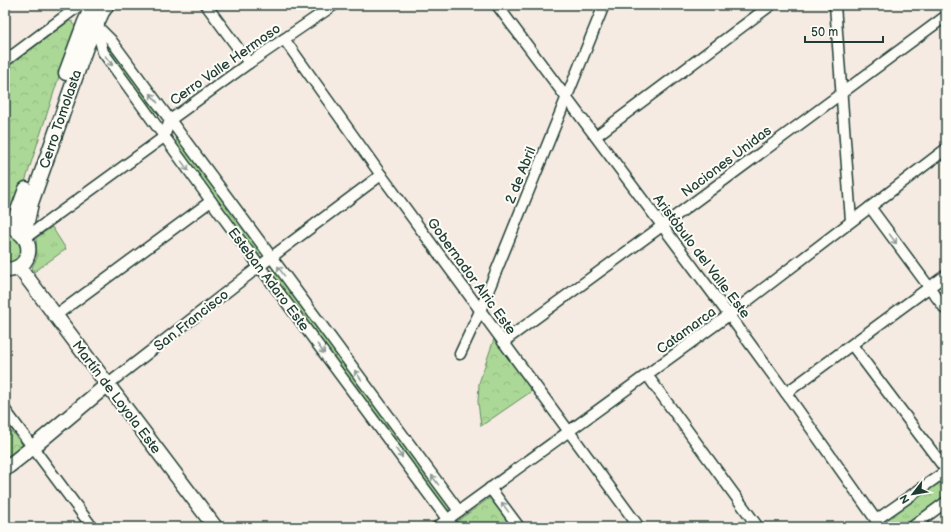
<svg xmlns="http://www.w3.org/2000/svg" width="951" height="532" font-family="'Balsamiq Sans',sans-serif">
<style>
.grass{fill:url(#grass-tufts);stroke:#658a65}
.forest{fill:url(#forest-crowns);stroke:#658a65}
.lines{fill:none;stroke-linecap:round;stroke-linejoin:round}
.street-casing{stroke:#1f3d34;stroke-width:13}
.secondary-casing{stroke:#1f3d34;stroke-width:17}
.street{stroke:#fdfcf7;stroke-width:10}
.secondary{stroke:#fdfcf7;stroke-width:14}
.oneway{stroke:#8e9c96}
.labels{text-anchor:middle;stroke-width:4;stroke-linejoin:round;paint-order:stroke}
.street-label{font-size:14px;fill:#1f3d34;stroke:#fdfcf7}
</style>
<defs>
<pattern id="grass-tufts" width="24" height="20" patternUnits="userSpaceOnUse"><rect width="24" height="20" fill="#abd896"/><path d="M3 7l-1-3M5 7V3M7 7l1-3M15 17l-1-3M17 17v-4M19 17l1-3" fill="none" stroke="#93ba82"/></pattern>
<pattern id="forest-crowns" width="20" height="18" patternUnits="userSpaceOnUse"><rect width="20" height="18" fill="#abd896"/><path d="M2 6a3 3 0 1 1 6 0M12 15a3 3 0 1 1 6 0" fill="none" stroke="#93ba82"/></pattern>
</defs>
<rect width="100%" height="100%" fill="#f6ebe2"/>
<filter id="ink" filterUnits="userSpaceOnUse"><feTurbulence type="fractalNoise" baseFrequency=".025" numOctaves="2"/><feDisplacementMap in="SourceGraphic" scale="8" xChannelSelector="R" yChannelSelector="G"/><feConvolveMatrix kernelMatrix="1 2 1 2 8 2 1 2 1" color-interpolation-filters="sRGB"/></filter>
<g filter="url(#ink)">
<!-- grass -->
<g class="grass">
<polygon points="108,42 157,111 153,113 107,49"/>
<polygon points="178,139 262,253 258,256 175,142"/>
<polygon points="52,227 66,249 34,272 32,267 37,258 36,238"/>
<polygon points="5,234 13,235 21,241 23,257 5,266"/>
<polygon points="274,269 452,507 446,511 269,273"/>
<polygon points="943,479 946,479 946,498 904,527 891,527 885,520"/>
</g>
<!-- forest -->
<g class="forest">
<polygon points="69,21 73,22 75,27 14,216 5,223 5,69"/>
<polygon points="494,339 532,391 481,426 478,402 479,383"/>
<polygon points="5,423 25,448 5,463"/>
<polygon points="491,497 513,527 459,527 456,522"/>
</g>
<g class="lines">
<defs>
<g id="street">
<polyline points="206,5 249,63"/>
<polyline points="497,5 729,315 786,393 881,527"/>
<polyline points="835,5 851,221"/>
<polyline points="96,25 103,52 211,201 453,527"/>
<polyline points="96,25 111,40 459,511"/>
<polyline points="284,39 381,175 639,527"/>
<polyline points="5,61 80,5"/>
<polyline points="596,136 771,5"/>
<polyline points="870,207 946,310"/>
<polyline points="25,238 164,137 170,120 249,63 334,5"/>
<polyline points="55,316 211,201"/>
<polyline points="503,342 662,226 946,16"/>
<polyline points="852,345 946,470"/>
<polyline points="460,354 480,311 604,5"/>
<polyline points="647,375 758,527"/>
<polyline points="107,385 265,262 381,175"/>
<polyline points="786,393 946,275"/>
<polyline points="5,410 92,527"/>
<polyline points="490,488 519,527"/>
<polyline points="876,520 946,471"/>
<polyline points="437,527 729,315 946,149"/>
<polyline points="912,527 946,502"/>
</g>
<g id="secondary">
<polyline points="66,73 85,22 93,5"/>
<polyline points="8,228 15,219 26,189"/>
<polyline points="24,236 31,203 86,47 102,12 107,5"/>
<polyline points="19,267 215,527"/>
<path d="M5 270C29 271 37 243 17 231"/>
<polyline points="5,469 33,447 107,385"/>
</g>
</defs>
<!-- street casing -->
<use href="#street" class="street-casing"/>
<!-- secondary casing -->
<use href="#secondary" class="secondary-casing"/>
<!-- street -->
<use href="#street" class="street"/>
<!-- secondary -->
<use href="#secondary" class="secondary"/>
</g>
<!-- one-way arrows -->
<defs><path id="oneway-shaft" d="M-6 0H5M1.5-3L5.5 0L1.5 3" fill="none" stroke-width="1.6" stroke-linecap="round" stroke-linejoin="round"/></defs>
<g class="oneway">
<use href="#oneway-shaft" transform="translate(109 61) rotate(54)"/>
<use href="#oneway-shaft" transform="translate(154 98) rotate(-127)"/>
<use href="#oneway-shaft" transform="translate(185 166) rotate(54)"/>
<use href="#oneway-shaft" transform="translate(893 239) rotate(54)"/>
<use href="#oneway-shaft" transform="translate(281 271) rotate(-126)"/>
<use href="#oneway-shaft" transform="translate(321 349) rotate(53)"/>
<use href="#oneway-shaft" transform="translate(358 375) rotate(-126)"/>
<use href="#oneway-shaft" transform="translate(399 453) rotate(53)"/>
<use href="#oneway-shaft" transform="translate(435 480) rotate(-126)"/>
<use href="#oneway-shaft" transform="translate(505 507) rotate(-126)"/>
</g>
</g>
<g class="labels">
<!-- street labels -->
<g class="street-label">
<text transform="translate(225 64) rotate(-35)" y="5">Cerro Valle Hermoso</text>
<text transform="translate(60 119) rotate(-71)" y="5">Cerro Tomolasta</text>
<text transform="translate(726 161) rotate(-37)" y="5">Naciones Unidas</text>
<text transform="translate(520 175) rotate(-68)" y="5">2 de Abril</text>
<text transform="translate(702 256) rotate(53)" y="5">Aristóbulo del Valle Este</text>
<text transform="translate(472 276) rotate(54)" y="5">Gobernador Alric Este</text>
<text transform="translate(269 279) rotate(53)" y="5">Esteban Adaro Este</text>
<text transform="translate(191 320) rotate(-38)" y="5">San Francisco</text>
<text transform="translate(686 330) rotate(-36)" y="5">Catamarca</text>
<text transform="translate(117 397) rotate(53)" y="5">Martín de Loyola Este</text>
</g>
</g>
<!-- margin -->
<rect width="951" height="532" fill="none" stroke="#fdfcf7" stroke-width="20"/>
<rect x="10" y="10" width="931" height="512" fill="none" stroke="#1f3d34" stroke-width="1.5" filter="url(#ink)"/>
<!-- north arrow -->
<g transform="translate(913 494) rotate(239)" stroke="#fdfcf7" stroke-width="3" paint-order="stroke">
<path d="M0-3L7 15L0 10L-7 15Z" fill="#1f3d34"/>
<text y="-6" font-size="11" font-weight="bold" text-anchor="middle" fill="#1f3d34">N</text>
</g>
<!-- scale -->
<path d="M805 36v6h78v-6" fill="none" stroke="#1f3d34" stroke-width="2"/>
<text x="811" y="36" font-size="12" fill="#1f3d34" stroke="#fdfcf7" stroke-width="3" paint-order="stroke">50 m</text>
</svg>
